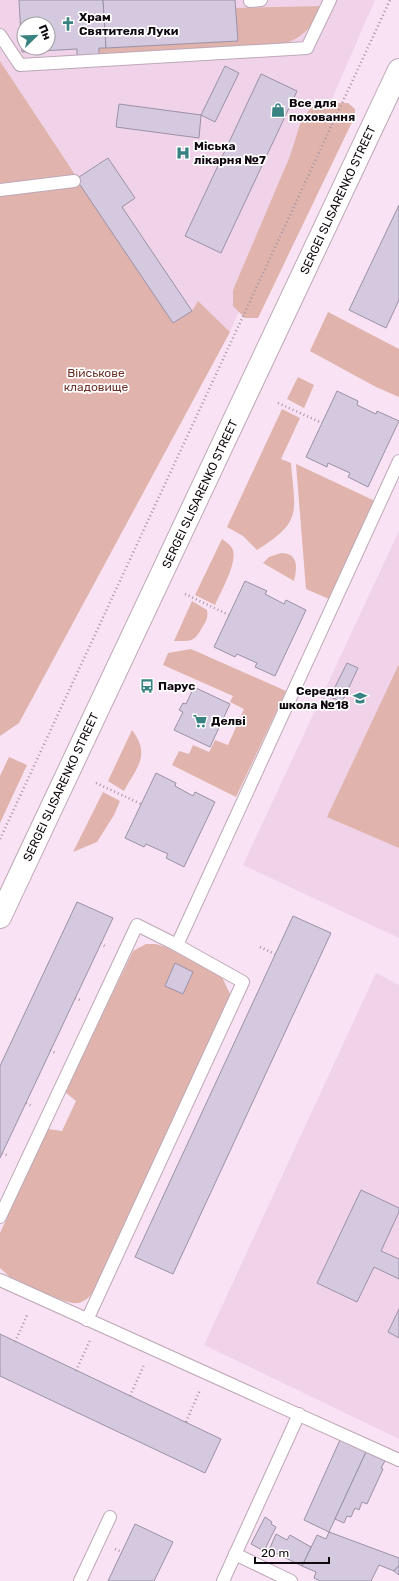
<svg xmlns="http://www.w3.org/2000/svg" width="399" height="1581" font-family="Rubik,sans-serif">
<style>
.built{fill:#f0d3e8;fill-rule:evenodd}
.green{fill:#e0b4ac}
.building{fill:#d4c9df;stroke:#9b91a6;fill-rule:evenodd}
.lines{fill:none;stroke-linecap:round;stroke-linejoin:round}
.service-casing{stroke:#bda8b7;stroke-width:14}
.tertiary-casing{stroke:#bda8b7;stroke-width:24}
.path{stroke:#a695a2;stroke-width:2.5;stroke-dasharray:1 3;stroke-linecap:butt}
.service{stroke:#fff;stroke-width:12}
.tertiary{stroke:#fff;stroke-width:22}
.labels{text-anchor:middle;stroke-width:3.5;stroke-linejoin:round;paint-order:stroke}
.poi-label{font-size:12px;font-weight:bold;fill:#10090f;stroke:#fff;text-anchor:start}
.street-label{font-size:12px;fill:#10090f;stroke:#fff}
.park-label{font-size:12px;fill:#6c3329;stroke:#fff}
</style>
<rect width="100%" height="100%" fill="#f9e2f3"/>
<!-- built -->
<g class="built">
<path d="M0 0H375L230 332 198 301 192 311 173 323 0 61ZM24 24H48V48H24Z"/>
<polygon points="399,531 399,938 243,865"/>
<polygon points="376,973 399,985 399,1439 204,1345"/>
</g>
<!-- green -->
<g class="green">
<path d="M324 6C312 25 305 38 282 44L99 56V48L237 41 236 8Z"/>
<polygon points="0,61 173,323 192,311 198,301 230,332 19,723 0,736"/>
<polygon points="334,103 348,103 355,109 355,116 258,318 245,318 233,306 233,290 290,156 302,118 313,106"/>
<polygon points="328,312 399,349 399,397 376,387 310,351"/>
<polygon points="298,377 314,385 304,408 287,399"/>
<path d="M282 409 300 418 281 459 291 463C295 513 303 521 257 550L243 536 227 527Z"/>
<polygon points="296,464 375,501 329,599 306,589"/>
<path d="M222 539C226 542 231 545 233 550 237 564 221 591 215 605L195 595Z"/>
<path d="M281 553C299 553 297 568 294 581L263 563 269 557Z"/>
<path d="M192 601 207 610C208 617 207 620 203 626 194 642 193 641 174 641Z"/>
<polygon points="191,649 286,691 236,797 172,765 179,751 189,754 193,745 209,752 215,740 228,745 244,709 230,702 233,696 163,665 168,653"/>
<polygon points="399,664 399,848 327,817"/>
<path d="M132 730C151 755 137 767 124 791L108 781Z"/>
<polygon points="9,757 27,765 0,823 0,776"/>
<polygon points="103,792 120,801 114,815 97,842 73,852"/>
<path d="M146 944H156L166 947 222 977 230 994V1000L93 1293C89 1297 84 1302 78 1303 65 1305 24 1283 10 1277L0 1268V1233L48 1129 62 1131 76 1101 65 1092 133 951Z"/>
</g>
<!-- building -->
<g class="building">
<path d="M19 0H103L106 48H99V56L77 57V49L22 52ZM24 24H48V48H24Z"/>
<polygon points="103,0 235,0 238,41 106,48"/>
<polygon points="225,66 239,73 215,122 201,115"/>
<polygon points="261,74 297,91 221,253 185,236"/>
<polygon points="119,104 201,115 199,138 116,127"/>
<polygon points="108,158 135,198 122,207 192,311 173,323 76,179"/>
<polygon points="399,205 399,300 386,328 349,310"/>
<polygon points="337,391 358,401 357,405 376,414 377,411 399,421 368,487 348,477 350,473 328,463 327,467 306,457"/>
<polygon points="245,581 267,591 265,594 284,604 286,600 306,610 275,676 255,667 257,663 237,654 235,657 214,647"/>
<polygon points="347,663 358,668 342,702 330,697"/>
<polygon points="194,687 230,704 210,747 174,730 183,712 179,710 183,703 186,704"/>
<polygon points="156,773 176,783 175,786 193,796 195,792 215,802 184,867 166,858 168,854 146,844 144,847 125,838"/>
<polygon points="77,902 113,918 0,1158 0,1066"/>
<polygon points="293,916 331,933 173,1274 135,1257"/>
<polygon points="175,963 193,972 183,994 165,986"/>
<polygon points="361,1190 399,1208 399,1212 381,1251 399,1259 399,1279 374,1267 357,1302 317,1283"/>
<polygon points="399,1309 399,1338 388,1332"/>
<polygon points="0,1334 221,1439 205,1473 0,1376"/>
<polygon points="340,1440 366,1452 329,1532 304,1520"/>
<polygon points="366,1452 385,1461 381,1468 383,1469 367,1504 362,1502 359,1510 355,1508 351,1517 347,1516 344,1523 335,1519"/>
<polygon points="265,1517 272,1522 271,1524 276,1527 264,1551 251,1544"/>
<polygon points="135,1524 173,1542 154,1581 108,1581"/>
<polygon points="329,1532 399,1558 399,1565 394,1571 379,1565 371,1581 320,1581 314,1578 316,1572 302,1566 317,1535 326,1539"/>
<polygon points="276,1534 287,1540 290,1535 311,1547 302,1566 269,1550"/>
<polygon points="399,1565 399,1575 394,1571"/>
</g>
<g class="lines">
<defs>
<g id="service">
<polyline points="250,1 261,0"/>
<polyline points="0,35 20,65 307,48 330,0"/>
<polyline points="0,190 74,181"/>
<polyline points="0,1217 137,925 177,945 399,461"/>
<polyline points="0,1280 399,1460"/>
<polyline points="87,1320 243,982 177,945"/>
<polyline points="235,1554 291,1581"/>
<polyline points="80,1581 110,1517"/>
<polyline points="223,1581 299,1414"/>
</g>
<polyline id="tertiary" points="0,917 399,70"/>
</defs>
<!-- service casing -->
<use href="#service" class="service-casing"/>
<!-- tertiary casing -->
<use href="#tertiary" class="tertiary-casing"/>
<!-- path -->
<g class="path">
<polyline points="278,403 322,423"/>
<polyline points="185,594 229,615"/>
<polyline points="96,783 141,804"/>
<polyline points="0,839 390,0"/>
<polyline points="100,944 107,947"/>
<polyline points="260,947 275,954"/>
<polyline points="75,998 82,1001"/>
<polyline points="50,1050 57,1054"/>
<polyline points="26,1103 32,1106"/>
<polyline points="2,1153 9,1156"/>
<polyline points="15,1342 28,1313"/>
<polyline points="76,1371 90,1340"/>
<polyline points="130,1396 144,1365"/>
<polyline points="186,1422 200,1390"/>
<polyline points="115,1549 122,1552"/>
</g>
<!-- service -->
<use href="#service" class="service"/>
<!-- tertiary -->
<use href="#tertiary" class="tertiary"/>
</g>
<!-- icons -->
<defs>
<symbol id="church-bare" viewBox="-9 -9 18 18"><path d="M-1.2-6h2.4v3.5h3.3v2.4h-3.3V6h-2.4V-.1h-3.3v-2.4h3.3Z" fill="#398282" stroke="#fff" stroke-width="2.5" paint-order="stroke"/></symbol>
<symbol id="shop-bare" viewBox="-9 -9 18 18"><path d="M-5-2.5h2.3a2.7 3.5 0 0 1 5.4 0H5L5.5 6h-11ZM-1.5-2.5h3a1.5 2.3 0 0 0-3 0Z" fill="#398282" stroke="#fff" stroke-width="2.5" paint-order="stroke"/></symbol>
<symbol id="hospital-bare" viewBox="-9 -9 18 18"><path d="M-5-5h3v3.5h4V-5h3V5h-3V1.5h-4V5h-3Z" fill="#398282" stroke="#fff" stroke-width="2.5" paint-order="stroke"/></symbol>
<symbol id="bus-bare" viewBox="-9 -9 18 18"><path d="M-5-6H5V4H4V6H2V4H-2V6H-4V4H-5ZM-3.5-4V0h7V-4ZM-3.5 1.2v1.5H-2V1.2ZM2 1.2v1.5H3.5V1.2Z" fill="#398282" stroke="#fff" stroke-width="2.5" paint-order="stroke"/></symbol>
<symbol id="school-bare" viewBox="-9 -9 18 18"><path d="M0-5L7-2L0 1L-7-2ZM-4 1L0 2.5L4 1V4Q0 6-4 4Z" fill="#398282" stroke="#fff" stroke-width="2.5" paint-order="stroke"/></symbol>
<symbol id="supermarket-bare" viewBox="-9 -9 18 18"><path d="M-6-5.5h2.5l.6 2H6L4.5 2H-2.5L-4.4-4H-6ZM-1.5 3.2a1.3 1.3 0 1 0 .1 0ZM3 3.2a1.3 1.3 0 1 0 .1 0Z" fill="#398282" stroke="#fff" stroke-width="2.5" paint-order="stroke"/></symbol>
</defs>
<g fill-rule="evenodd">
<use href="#church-bare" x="58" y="14" width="20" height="20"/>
<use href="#shop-bare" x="268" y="100" width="20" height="20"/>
<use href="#hospital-bare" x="173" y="143" width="20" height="20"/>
<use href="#bus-bare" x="137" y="676" width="20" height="20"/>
<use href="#school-bare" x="350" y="688" width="20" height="20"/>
<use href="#supermarket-bare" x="190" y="711" width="20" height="20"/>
</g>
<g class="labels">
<!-- poi labels -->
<g class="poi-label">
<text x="79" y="21">Храм<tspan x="79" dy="14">Святителя Луки</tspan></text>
<text x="289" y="107">Все для<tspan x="289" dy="14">поховання</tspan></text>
<text x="194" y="150">Міська<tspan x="194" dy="14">лікарня №7</tspan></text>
<text x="158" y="690">Парус</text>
<text x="349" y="695" text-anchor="end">Середня<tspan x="349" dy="14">школа №18</tspan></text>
<text x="211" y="725">Делві</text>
</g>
<!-- street labels -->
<g class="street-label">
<text transform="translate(338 200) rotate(-65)" y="4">SERGEI SLISARENKO STREET</text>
<text transform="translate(200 494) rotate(-65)" y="4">SERGEI SLISARENKO STREET</text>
<text transform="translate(61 787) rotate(-65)" y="4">SERGEI SLISARENKO STREET</text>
</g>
<!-- park labels -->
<g class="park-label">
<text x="96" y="377">Військове<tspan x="96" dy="14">кладовище</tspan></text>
</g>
</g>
<!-- north arrow -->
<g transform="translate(36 36) rotate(67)"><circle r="19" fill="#ffffff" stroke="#9f9d9f"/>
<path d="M0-3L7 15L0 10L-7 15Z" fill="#398282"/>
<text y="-6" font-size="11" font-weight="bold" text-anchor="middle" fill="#10090f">Пн</text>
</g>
<!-- scale -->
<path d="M255 1557v6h74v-6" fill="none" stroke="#10090f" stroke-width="2"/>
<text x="261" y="1557" font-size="12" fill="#10090f" stroke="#ffffff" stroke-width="3" paint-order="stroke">20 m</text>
</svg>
